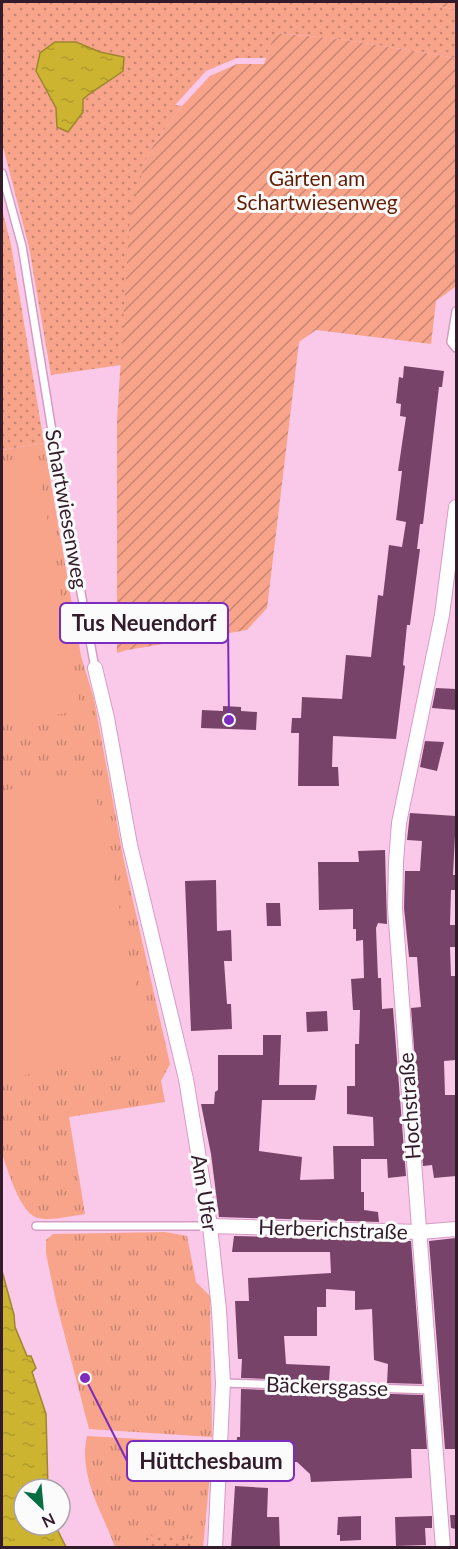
<svg xmlns="http://www.w3.org/2000/svg" width="458" height="1549" font-family="Lato,sans-serif">
<style>
.grass{fill:url(#grass-tufts)}
.park{fill:url(#park-dots)}
.garden{fill:url(#garden-furrows)}
.pitch{fill:#f7a48a}
.water{fill:url(#water-ripples);stroke:#9e862e;stroke-width:1.5}
.building{fill:#774368}
.lines{fill:none;stroke-linecap:round;stroke-linejoin:round}
.lane-casing{stroke:#d69bc3;stroke-width:10}
.street-casing{stroke:#d69bc3;stroke-width:16}
.lane{stroke:#fff;stroke-width:7}
.street{stroke:#fff;stroke-width:14}
.labels{text-anchor:middle;stroke-width:6;stroke-linejoin:round;paint-order:stroke}
.park-label{font-size:21px;fill:#631e05;stroke:#fbfbfb}
.street-label{font-size:21px;fill:#321c2b;stroke:#fbfbfb}
.leader{fill:none;stroke:#7b2cbf;stroke-width:2}
.callout-dot{fill:#7b2cbf;stroke:#fbfbfb;stroke-width:2}
.callout{fill:#fbfbfb;stroke:#7b2cbf;stroke-width:2}
.callout-label{font-size:22px;text-anchor:middle;font-weight:bold;fill:#321c2b}
</style>
<defs>
<pattern id="grass-tufts" width="24" height="20" patternUnits="userSpaceOnUse" patternTransform="scale(1.5)"><rect width="24" height="20" fill="#f7a48a"/><path d="M3 7l-1-3M5 7V3M7 7l1-3M15 17l-1-3M17 17v-4M19 17l1-3" fill="none" stroke="#c98571"/></pattern>
<pattern id="park-dots" width="8" height="8" patternUnits="userSpaceOnUse" patternTransform="scale(1.5)"><rect width="8" height="8" fill="#f7a48a"/><path d="M2 2h.1M6 6h.1" fill="none" stroke="#c98571" stroke-width="1.8" stroke-linecap="round"/></pattern>
<pattern id="garden-furrows" width="10" height="10" patternUnits="userSpaceOnUse" patternTransform="scale(1.5)"><rect width="10" height="10" fill="#f7a48a"/><path d="M-1 1l2-2M0 10L10 0M9 11l2-2" fill="none" stroke="#c98571"/></pattern>
<pattern id="water-ripples" width="26" height="14" patternUnits="userSpaceOnUse" patternTransform="scale(1.5)"><rect width="26" height="14" fill="#ccb430"/><path d="M2 4q2-2 4 0t4 0M15 11q2-2 4 0t4 0" fill="none" stroke="#b09a2b"/></pattern>
</defs>
<rect width="100%" height="100%" fill="#fac9ea"/>
<!-- grass -->
<g class="grass">
<path d="M44 443 81 656 94 699 124 861 170 1064 161 1081 165 1102 69 1117 85 1214C71 1216 51 1221 38 1218 20 1214 8 1170 2 1154V450Z"/>
<polygon points="165,1232 187,1236 196,1282 210,1296 212,1437 89,1429 56,1302 46,1253 46,1240 53,1234"/>
<path d="M87 1436 213 1443 203 1547H115C102 1511 78 1476 87 1436Z"/>
</g>
<!-- park -->
<g class="park">
<polygon points="2,2 422,2 456,10 456,58 340,39 276,33 266,58 237,58 206,71 175,105 182,106 154,144 145,162 125,309 121,365 51,375 29,247 2,143"/>
<polygon points="2,209 11,245 44,443 2,450"/>
<polygon points="146,1535 192,1539 191,1547 145,1547"/>
</g>
<!-- garden -->
<g class="garden">
<polygon points="422,2 456,2 456,10"/>
<polygon points="275,33 340,39 456,58 456,273 455,287 436,301 431,344 316,330 299,342 267,608 247,630 127,650 117,653 117,420 130,216 145,162 154,144 182,106 210,76 237,64 264,64"/>
</g>
<!-- pitch -->
<g class="pitch">
<polygon points="36,456 81,710 2,725 2,462"/>
<polygon points="91,773 149,1049 2,1080 2,791"/>
</g>
<!-- water -->
<g class="water">
<path d="M55 42H76L100 52 124 57 123 71C110 81 96 88 83 99V112L68 132 57 127 56 108 36 71 40 53Z"/>
<polygon points="2,1271 14,1315 15,1327 27,1356 31,1356 36,1368 32,1372 46,1414 48,1489 24,1489 24,1525 55,1525 66,1547 2,1547"/>
</g>
<!-- building -->
<g class="building">
<polygon points="404,366 444,371 442,387 439,387 423,524 420,524 417,549 420,549 410,625 407,625 403,665 405,666 396,739 333,736 332,767 338,767 339,786 298,786 299,733 291,733 292,718 301,718 302,697 342,699 346,655 371,657 378,595 383,596 389,545 402,547 406,522 396,520 402,471 398,471 406,417 400,416 401,404 396,403 399,377 403,378"/>
<polygon points="436,688 456,689 456,710 432,708"/>
<polygon points="223,706 241,707 241,711 257,712 256,730 201,728 202,710 223,711"/>
<polygon points="425,741 444,742 437,771 420,767"/>
<polygon points="410,813 456,816 453,875 456,875 456,890 451,890 450,925 456,925 456,947 450,947 451,976 456,976 456,1060 444,1061 445,1095 455,1095 456,1100 456,1176 434,1178 432,1165 423,1166 411,1008 421,1007 419,984 417,957 409,957 404,908 405,871 420,871 422,841 407,840"/>
<polygon points="385,850 387,924 378,923 376,928 378,978 381,978 382,1009 393,1008 406,1176 388,1178 387,1159 361,1159 361,1192 364,1192 364,1210 378,1212 379,1222 219,1217 211,1154 201,1104 214,1104 215,1092 218,1090 218,1055 263,1055 263,1035 281,1035 279,1085 317,1085 315,1100 262,1100 259,1151 302,1157 300,1180 334,1179 333,1146 374,1146 373,1117 347,1114 347,1086 355,1086 355,1044 359,1044 360,1010 353,1010 351,979 364,978 363,940 356,941 356,929 353,929 353,909 319,910 318,862 359,862 358,851"/>
<polygon points="216,880 217,931 231,930 232,961 224,961 227,1004 231,1004 232,1029 191,1031 185,881"/>
<polygon points="266,903 280,903 281,926 267,926"/>
<polygon points="327,1011 328,1031 307,1032 306,1012"/>
<polygon points="234,1236 411,1241 422,1384 387,1383 388,1364 374,1360 372,1309 355,1310 355,1291 326,1289 326,1307 317,1307 317,1336 284,1336 286,1364 330,1366 329,1381 241,1378 242,1359 238,1359 235,1301 249,1301 248,1278 331,1273 330,1252 232,1252"/>
<polygon points="456,1238 456,1449 445,1449 429,1241"/>
<polygon points="241,1389 423,1395 427,1449 411,1449 412,1478 311,1482 310,1474 297,1462 236,1462 237,1437 240,1437"/>
<polygon points="235,1486 268,1488 267,1517 279,1517 280,1548 231,1548"/>
<polygon points="450,1515 456,1515 456,1529 451,1528"/>
<polygon points="361,1516 361,1540 340,1541 340,1535 337,1535 338,1517"/>
<polygon points="432,1516 432,1528 425,1528 426,1545 396,1546 395,1517"/>
</g>
<g class="lines">
<defs>
<g id="lane">
<polyline points="2,173 22,246 59,474 95,668"/>
<polyline points="456,311 451,342 456,348"/>
<polyline points="36,1226 210,1226"/>
<polyline points="223,1383 431,1390"/>
</g>
<g id="street">
<polyline points="95,668 107,718 130,845 186,1079 210,1226 219,1310 223,1383 215,1548"/>
<polyline points="210,1226 420,1232 456,1229"/>
<polyline points="443,1548 395,908 396,862 399,823 442,615 456,507"/>
</g>
</defs>
<!-- lane casing -->
<use href="#lane" class="lane-casing"/>
<!-- street casing -->
<use href="#street" class="street-casing"/>
<!-- lane -->
<use href="#lane" class="lane"/>
<!-- street -->
<use href="#street" class="street"/>
</g>
<g class="labels">
<!-- park labels -->
<g class="park-label">
<text x="317" y="186">Gärten am<tspan x="317" dy="24">Schartwiesenweg</tspan></text>
</g>
<!-- street labels -->
<g class="street-label">
<text transform="translate(66 509) rotate(80)" y="7">Schartwiesenweg</text>
<text transform="translate(410 1106) rotate(-94)" y="7">Hochstraße</text>
<text transform="translate(204 1193) rotate(81)" y="7">Am Ufer</text>
<text transform="translate(333 1230) rotate(2)" y="7">Herberichstraße</text>
<text transform="translate(327 1387) rotate(2)" y="7">Bäckersgasse</text>
</g>
</g>
<!-- callouts -->
<path class="leader" d="M229 720L228 623M85 1378L127 1461"/>
<g class="callout-dot">
<circle cx="229" cy="720" r="6"/>
<circle cx="85" cy="1378" r="6"/>
</g>
<g class="callout">
<rect x="60" y="603" width="168" height="40" rx="6"/>
<rect x="127" y="1441" width="167" height="40" rx="6"/>
</g>
<g class="callout-label">
<text x="144" y="631">Tus Neuendorf</text>
<text x="211" y="1469">Hüttchesbaum</text>
</g>
<!-- border -->
<rect width="458" height="1549" fill="none" stroke="#321c2b" stroke-width="6"/>
<!-- north arrow -->
<g transform="translate(42 1507) rotate(154)"><circle r="28" fill="#fbfbfb" stroke="#aba2a8" stroke-width="1.5"/>
<path d="M0-4.5L10 22L0 15L-10 22Z" fill="#076e44"/>
<text y="-9" font-size="16" font-weight="bold" text-anchor="middle" fill="#321c2b">N</text>
</g>
</svg>
